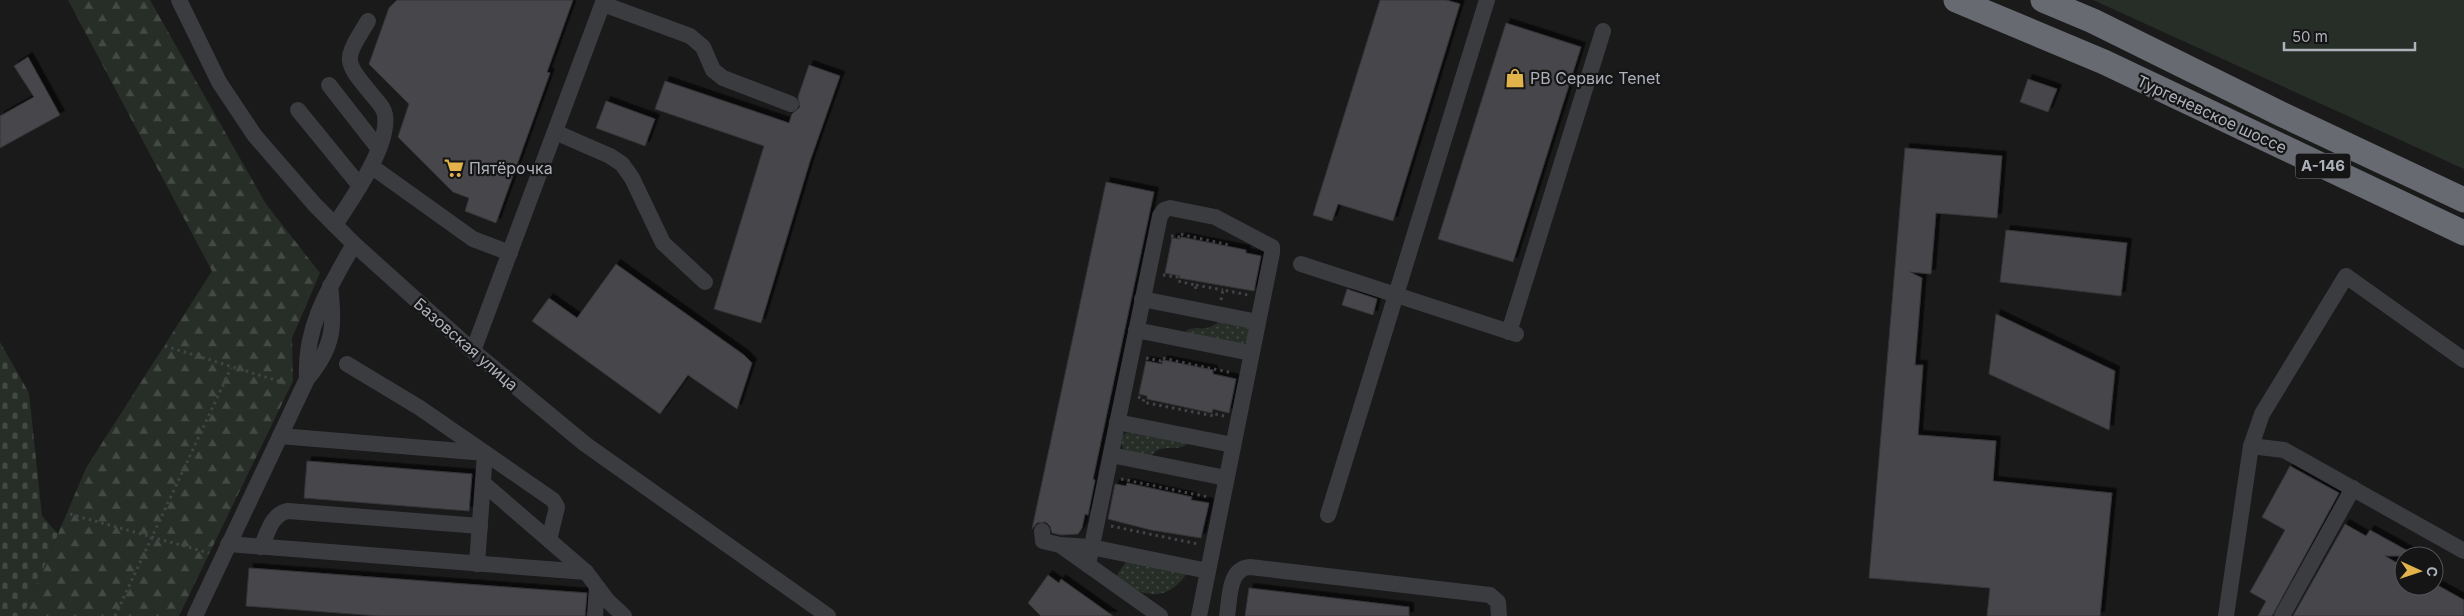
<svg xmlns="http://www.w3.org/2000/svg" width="2464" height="616" font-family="Inter,sans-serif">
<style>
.grass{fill:#262e27}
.forest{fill:url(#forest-firs)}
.cemetery{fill:url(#cemetery-stones)}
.park{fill:url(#park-dots)}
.building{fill:#47474b;stroke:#343437;filter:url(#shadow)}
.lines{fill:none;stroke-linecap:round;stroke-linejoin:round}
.path{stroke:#414347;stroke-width:3;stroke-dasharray:2.5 4;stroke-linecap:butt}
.minor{stroke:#3b3c40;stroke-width:16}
.highway{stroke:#676a71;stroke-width:25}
.labels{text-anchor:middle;stroke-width:4.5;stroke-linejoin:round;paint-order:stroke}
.shield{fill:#151516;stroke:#7f8289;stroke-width:1}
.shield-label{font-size:15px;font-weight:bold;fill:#adb1ba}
.poi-label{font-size:16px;fill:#adb1ba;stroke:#151516;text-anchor:start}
.street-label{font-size:16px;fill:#adb1ba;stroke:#151516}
</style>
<defs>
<pattern id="forest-firs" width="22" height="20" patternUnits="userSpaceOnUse" patternTransform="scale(1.25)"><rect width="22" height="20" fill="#262e27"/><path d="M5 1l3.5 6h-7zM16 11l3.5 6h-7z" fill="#434a44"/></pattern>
<pattern id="cemetery-stones" width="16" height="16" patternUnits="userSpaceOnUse" patternTransform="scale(1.25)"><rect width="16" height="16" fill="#262e27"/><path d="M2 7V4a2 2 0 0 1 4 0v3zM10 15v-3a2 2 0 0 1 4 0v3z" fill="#434a44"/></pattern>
<pattern id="park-dots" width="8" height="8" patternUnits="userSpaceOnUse" patternTransform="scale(1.25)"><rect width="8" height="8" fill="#262e27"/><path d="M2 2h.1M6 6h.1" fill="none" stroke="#434a44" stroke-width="1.8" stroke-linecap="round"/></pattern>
<filter id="shadow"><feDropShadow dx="4.5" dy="-4.5" stdDeviation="0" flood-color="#0009"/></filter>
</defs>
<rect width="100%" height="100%" fill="#1a1a1b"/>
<!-- grass -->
<polygon class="grass" points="2093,0 2464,0 2464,169"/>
<!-- forest -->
<polygon class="forest" points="68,0 150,0 266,204 320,273 292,338 293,381 179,616 23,616 86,468 212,271"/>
<!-- cemetery -->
<polygon class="cemetery" points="0,342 29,393 42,516 58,534 23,616 0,616"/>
<!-- park -->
<g class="park">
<path d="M1220 320 1248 327 1251 332 1248 341 1244 344 1184 333C1194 322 1205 336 1220 320Z"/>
<path d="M1127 432 1189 442C1178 455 1163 440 1150 457L1124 450 1121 443 1123 435Z"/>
<path d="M1127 560 1188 572C1166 605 1142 596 1115 578Z"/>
</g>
<!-- building -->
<g class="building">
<polygon points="397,0 573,0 547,72 550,73 496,223 465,211 469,198 453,192 398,137 409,104 369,64 389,8"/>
<polygon points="1380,0 1446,0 1460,4 1393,221 1338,204 1332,221 1313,215"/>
<polygon points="1506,23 1581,47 1513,262 1438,239"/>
<polygon points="28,57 60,115 0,148 0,116 34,97 14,66"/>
<polygon points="809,65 840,76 810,161 761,323 714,309 764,146 655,109 665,81 789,123 792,114 800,107 798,97"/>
<polygon points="2028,79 2057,89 2048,112 2020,102"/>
<polygon points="606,101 655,119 645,146 596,128"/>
<polygon points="1905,148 2002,156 1997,218 1936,213 1931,274 1910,272 1922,278 1915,365 1923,365 1918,435 1996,441 1993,481 2112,493 2100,616 1987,616 1990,588 1869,578"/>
<polygon points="1106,182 1154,192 1093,479 1095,480 1088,515 1085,514 1082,528 1078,534 1061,535 1052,533 1050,526 1046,522 1037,523 1032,529"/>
<polygon points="2006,230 2127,243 2121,296 2000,282"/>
<polygon points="1181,237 1246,250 1246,253 1261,256 1254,291 1179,278 1180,276 1165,273 1172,238 1180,239"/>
<polygon points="616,264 744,355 752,363 737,409 688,375 660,414 532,321 549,298 577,318"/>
<polygon points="1347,289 1377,299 1373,315 1342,305"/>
<polygon points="1996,314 2115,371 2109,430 1989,374"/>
<polygon points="1163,360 1213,370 1213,374 1236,379 1229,413 1213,409 1212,413 1147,399 1147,396 1139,394 1146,361 1162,364"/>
<polygon points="307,461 472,474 469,511 304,498"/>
<polygon points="2290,466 2339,493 2272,616 2258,616 2266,601 2250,592 2285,530 2262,517"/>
<polygon points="1127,483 1192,497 1191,500 1209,503 1201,538 1151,530 1108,519 1115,484 1126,486"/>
<polygon points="2345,524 2366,536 2370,530 2417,556 2385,556 2404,567 2404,586 2439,586 2464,600 2464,616 2293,616"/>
<polygon points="249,568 587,593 585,616 379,616 246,606"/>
<polygon points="1048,575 1059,583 1061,579 1113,616 1041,616 1028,603"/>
<polygon points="1249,588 1409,607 1409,616 1245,616"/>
</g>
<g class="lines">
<!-- path -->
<g class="path">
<polyline points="1171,236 1180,237 1180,234 1229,245"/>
<polyline points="1163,275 1177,277 1177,281 1196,285 1195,293"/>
<polyline points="1196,285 1223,290"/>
<polyline points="1221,300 1223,290 1248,295"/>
<polyline points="165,346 288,384"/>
<polyline points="1146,358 1161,361 1162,358 1233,373"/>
<polyline points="1138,397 1144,399 1143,402 1214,416 1215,414 1224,416"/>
<polyline points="1121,479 1208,497"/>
<polyline points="70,514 209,553"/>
<polyline points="1111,526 1198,544"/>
<polyline points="115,616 231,368"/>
</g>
<!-- minor -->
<g class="minor">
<polyline points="179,0 219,82 255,136 315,205 354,244 473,351 585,444 828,616"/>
<polyline points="603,4 690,36 703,47 713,70 723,78 791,104"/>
<polyline points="329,85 379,149"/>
<polyline points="298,110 360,186"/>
<polyline points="555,132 610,156 622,164 632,178 663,243 705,282"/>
<polyline points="371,166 473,239 510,253"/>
<path d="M335 225C351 200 390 146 385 115 384 108 378 102 373 96 343 59 343 62 368 21"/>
<polyline points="1301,264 1516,334"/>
<polyline points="1142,299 1258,322"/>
<polyline points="1136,330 1251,353"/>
<polyline points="1509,332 1603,31"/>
<polyline points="473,351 604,0"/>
<polyline points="347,364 420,408 553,500 557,507 549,540"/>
<path d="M307 379C304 327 329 288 354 244"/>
<polyline points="1117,422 1233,445"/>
<polyline points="280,436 485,453 477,564"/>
<polyline points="2251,446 2284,450 2464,551"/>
<polyline points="1111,455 1226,478"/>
<polyline points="483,483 586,572 607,600 624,616"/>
<polyline points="1328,515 1487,0"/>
<polyline points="1042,531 1043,541 1060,545 1160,616"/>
<polyline points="228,544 586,572"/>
<polyline points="1060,545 1091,547 1208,571"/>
<path d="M261 547C268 533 271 514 288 511L480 526"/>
<polyline points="1088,565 1160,216 1164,210 1170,208 1215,217 1272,247 1272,253 1199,616"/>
<path d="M195 616 307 379C334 347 335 326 330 286"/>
<polyline points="595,616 597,587"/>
<path d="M1227 616C1230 599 1228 568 1250 567L1490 595 1498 602 1499 616"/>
<polyline points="2226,616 2251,446 2262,414 2346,276 2464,360"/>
<polyline points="2282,616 2353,488"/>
</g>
<!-- highway -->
<g class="highway">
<polyline points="1956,0 2104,62 2464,233"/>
<polyline points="2043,0 2093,21 2281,114 2464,200"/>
</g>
</g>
<!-- icons -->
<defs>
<symbol id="shop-bare" viewBox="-9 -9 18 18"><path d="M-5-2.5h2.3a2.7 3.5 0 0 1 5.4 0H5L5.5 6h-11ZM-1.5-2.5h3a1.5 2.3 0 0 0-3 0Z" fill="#e2b34b" stroke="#151516" stroke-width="2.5" paint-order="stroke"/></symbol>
<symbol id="supermarket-bare" viewBox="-9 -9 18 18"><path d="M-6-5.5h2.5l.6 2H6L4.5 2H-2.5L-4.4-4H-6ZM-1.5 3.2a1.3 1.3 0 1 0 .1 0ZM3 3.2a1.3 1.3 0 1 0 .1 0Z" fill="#e2b34b" stroke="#151516" stroke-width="2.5" paint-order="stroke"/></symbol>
</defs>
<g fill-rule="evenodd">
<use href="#shop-bare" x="1501" y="64" width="28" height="28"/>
<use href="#supermarket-bare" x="440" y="154" width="28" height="28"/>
</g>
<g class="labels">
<!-- shield labels -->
<rect class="shield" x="2295.5" y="153.5" width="55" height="25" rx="4"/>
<g class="shield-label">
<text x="2323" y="171">А-146</text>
</g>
<!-- poi labels -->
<g class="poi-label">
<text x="1530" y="84">PB Сервис Tenet</text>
<text x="469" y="174">Пятёрочка</text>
</g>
<!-- street labels -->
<g class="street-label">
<text transform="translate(2212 114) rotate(25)" y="6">Тургеневское шоссе</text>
<text transform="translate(466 344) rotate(41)" y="6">Базовская улица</text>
</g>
</g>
<!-- north arrow -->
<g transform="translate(2419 571) rotate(93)"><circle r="24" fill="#151516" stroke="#525358"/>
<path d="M0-4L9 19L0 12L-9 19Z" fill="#e2b34b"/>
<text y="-8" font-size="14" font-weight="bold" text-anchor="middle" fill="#adb1ba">С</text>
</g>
<!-- scale -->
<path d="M2284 42v8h131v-8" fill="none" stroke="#adb1ba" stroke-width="2.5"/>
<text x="2292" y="42" font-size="15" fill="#adb1ba" stroke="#151516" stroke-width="4" paint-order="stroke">50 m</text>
</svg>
